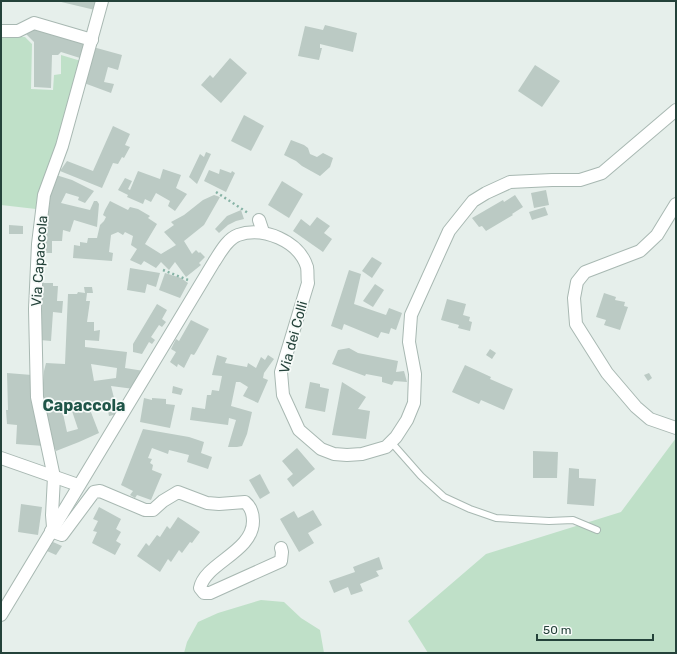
<svg xmlns="http://www.w3.org/2000/svg" width="677" height="654" font-family="Rubik,sans-serif">
<style>
.green{fill:#bfe0c8}
.building{fill:#bbcac4;fill-rule:evenodd}
.lines{fill:none;stroke-linecap:round;stroke-linejoin:round}
.service-casing{stroke:#a8b8b2;stroke-width:8}
.minor-casing{stroke:#a8b8b2;stroke-width:14}
.tertiary-casing{stroke:#a8b8b2;stroke-width:14}
.path{stroke:#86b3a5;stroke-width:2.5;stroke-dasharray:2 3;stroke-linecap:butt}
.service{stroke:#fff;stroke-width:6}
.minor{stroke:#fff;stroke-width:12}
.tertiary{stroke:#fff;stroke-width:12}
.labels{text-anchor:middle;stroke-width:3.5;stroke-linejoin:round;paint-order:stroke}
.street-label{font-size:14px;fill:#24423a;stroke:#f7fbf9}
.quarter-label{font-size:16px;font-weight:bold;fill:#1f5548;stroke:#f7fbf9}
</style>
<rect width="100%" height="100%" fill="#e6efeb"/>
<!-- green -->
<g class="green">
<polygon points="1,36 25,37 32,44 31,89 53,90 54,75 61,74 61,55 81,61 61,131 36,209 1,205"/>
<polygon points="676,438 676,653 428,653 408,621 486,554 621,512"/>
<polygon points="261,600 284,602 301,618 320,630 324,653 184,653 187,642 198,622 218,613"/>
</g>
<!-- building -->
<g class="building">
<polygon points="57,1 97,1 95,10"/>
<polygon points="325,25 357,33 353,52 320,44 320,48 322,48 319,60 298,56 305,26 323,30"/>
<polygon points="30,28 86,43 80,58 61,52 58,55 52,55 51,88 34,87 34,42 26,34"/>
<polygon points="93,47 122,55 118,70 108,67 104,82 114,84 111,93 84,83"/>
<polygon points="230,58 247,73 221,103 201,85 210,75 213,78"/>
<polygon points="535,65 560,81 542,107 518,91"/>
<polygon points="244,115 264,126 251,151 231,141"/>
<polygon points="113,126 130,134 125,145 130,147 124,158 122,157 118,164 113,163 102,188 60,171 67,161 93,171"/>
<polygon points="291,140 304,145 308,148 310,154 317,157 323,153 333,158 330,167 320,176 302,166 296,161 284,155"/>
<polygon points="206,152 211,154 197,184 189,177 200,154 204,157"/>
<polygon points="163,169 181,175 176,188 187,194 175,211 168,206 170,201 156,193 151,202 145,199 143,204 127,197 128,195 118,190 125,178 132,181 128,189 130,190 138,171 160,179"/>
<polygon points="220,169 231,173 232,171 235,173 226,192 204,181 209,170 219,174"/>
<polygon points="56,175 72,180 94,191 85,203 78,200 79,197 66,193 61,203 90,210 94,201 97,201 99,204 97,227 74,220 70,232 63,230 62,241 52,241 52,253 43,253 45,229 50,201 47,201"/>
<polygon points="282,181 303,194 289,218 268,205"/>
<polygon points="546,190 549,205 534,208 531,193"/>
<polygon points="214,195 220,197 204,225 184,241 192,254 196,250 199,253 200,252 205,257 199,263 201,265 186,277 175,262 169,270 161,262 156,268 144,261 141,265 130,260 137,249 131,245 133,236 125,232 123,235 118,232 111,235 109,252 113,253 112,261 73,258 74,245 80,246 80,242 87,243 88,238 97,238 100,225 104,221 106,217 103,215 105,210 110,201 128,210 130,207 138,209 150,216 148,218 157,224 145,244 161,254 176,245 164,232 174,225 171,222 184,215 203,200"/>
<polygon points="515,195 523,207 512,214 513,215 486,231 482,226 479,227 472,218 503,200 504,202"/>
<polygon points="545,207 548,215 532,220 529,212"/>
<polygon points="241,210 244,219 236,221 228,225 219,233 215,229 227,216"/>
<polygon points="317,217 330,226 324,233 332,239 323,252 293,231 301,219 310,226"/>
<polygon points="9,225 23,226 23,234 9,234"/>
<polygon points="372,257 382,263 372,278 362,271"/>
<polygon points="130,268 160,273 156,287 147,284 145,293 127,290"/>
<polygon points="349,270 361,274 354,304 386,315 389,308 402,313 396,330 391,328 389,334 381,332 378,338 344,324 342,330 331,326"/>
<polygon points="165,273 181,278 188,283 180,298 159,290"/>
<polygon points="41,283 53,283 53,286 58,286 57,301 63,301 62,313 53,312 51,341 40,340"/>
<polygon points="375,284 384,290 373,307 363,301"/>
<path d="M84 287H92L93 293H87L86 301H90L87 322H94V331L100 330 99 341 85 340V347L127 352 125 368 144 371 134 389 111 386 118 414 109 416 106 401 89 407 99 433 79 442 56 451 44 421 42 395 44 371 46 363 65 364 68 294H77L78 292 85 293ZM91 364 117 368 116 378 94 381ZM66 408 67 413 72 411 78 429 67 432 62 409Z"/>
<polygon points="604,293 616,297 615,300 625,302 624,306 628,307 620,330 604,325 606,320 596,317"/>
<polygon points="447,299 466,304 463,315 470,317 469,321 472,322 470,331 458,328 459,325 441,320"/>
<polygon points="157,304 167,310 162,319 166,322 162,327 159,325 151,337 155,340 152,344 149,342 142,354 133,352 133,344"/>
<polygon points="191,320 209,329 196,352 194,355 191,354 184,368 178,364 177,367 170,362 176,352 171,349 176,339 179,341"/>
<polygon points="349,348 358,353 398,361 396,372 404,371 407,382 394,381 392,385 382,382 382,377 366,374 365,376 332,364 338,350"/>
<polygon points="490,349 496,353 492,359 486,355"/>
<polygon points="217,355 227,358 225,363 247,367 248,363 256,368 261,357 265,360 268,355 274,359 264,373 263,378 268,380 258,403 243,396 248,387 240,382 236,382 231,406 252,412 247,434 242,446 237,447 228,447 236,420 229,418 228,425 190,420 192,407 205,409 207,395 211,395 212,390 219,391 222,376 212,375"/>
<polygon points="465,365 491,377 490,379 513,389 504,410 481,400 479,404 452,392"/>
<polygon points="7,373 32,375 44,446 16,444 17,425 7,424 6,410 8,410"/>
<polygon points="649,373 652,378 648,381 644,375"/>
<polygon points="310,382 320,384 320,387 329,389 325,412 305,408"/>
<polygon points="342,382 366,397 358,409 370,411 366,439 332,435"/>
<polygon points="173,386 183,389 181,395 172,393"/>
<polygon points="144,398 152,400 152,398 166,399 166,404 175,405 170,428 140,422"/>
<polygon points="143,429 189,437 204,442 201,453 212,457 208,469 187,462 189,455 169,450 168,454 152,448 148,458 152,459 150,463 153,465 152,470 162,474 151,500 137,495 135,498 130,495 133,491 121,485"/>
<polygon points="297,448 315,469 293,487 287,479 293,474 282,461"/>
<polygon points="533,451 558,452 557,478 533,478"/>
<polygon points="569,468 579,469 579,478 596,479 594,506 567,504"/>
<polygon points="260,474 270,493 260,499 249,480"/>
<polygon points="21,504 42,507 38,535 18,532"/>
<polygon points="99,507 121,519 116,529 121,532 116,541 121,544 115,555 92,543 97,532 93,531 98,521 93,519"/>
<polygon points="313,510 322,525 308,533 314,543 299,552 280,519 294,511 298,518"/>
<polygon points="178,517 200,532 192,543 190,542 182,553 179,550 171,562 168,559 160,572 137,556 146,543 149,546 157,535 160,537 167,526 170,529"/>
<polygon points="53,542 62,546 56,555 47,551"/>
<polygon points="379,557 383,569 376,571 379,576 360,584 363,591 351,595 348,587 334,593 329,581 355,572 353,567"/>
</g>
<g class="lines">
<defs>
<polyline id="service" points="391,442 421,476 444,497 470,509 496,518 549,521 573,520 597,530"/>
<g id="minor">
<polyline points="1,31 18,31 34,23 92,40"/>
<polyline points="259,220 263,232"/>
<polyline points="53,527 52,515 54,477 37,397 35,309 38,244 44,195 62,146 102,1"/>
<path d="M51 531 62 535 94 492 100 491 145 510H153L163 501 178 492 207 503 219 504 245 502C251 507 253 513 253 521 253 552 205 563 200 588L204 593H210L281 561 282 552 281 548"/>
</g>
<g id="tertiary">
<polyline points="676,204 657,235 640,251 585,272 577,282 574,298 576,324 607,373 636,407 650,419 676,428"/>
<polyline points="1,458 78,485"/>
<path d="M1 615 214 262C220 253 227 239 238 235 263 226 299 241 307 267 308 272 307 278 308 283L281 372 283 395 299 430 321 449 334 454 347 455 362 454 386 447 396 437 407 420 414 403 415 374 409 342 411 315 449 231 473 201 486 193 510 182 552 180H580L602 173 676 110"/>
</g>
</defs>
<!-- service casing -->
<use href="#service" class="service-casing"/>
<!-- minor casing -->
<use href="#minor" class="minor-casing"/>
<!-- tertiary casing -->
<use href="#tertiary" class="tertiary-casing"/>
<!-- path -->
<g class="path">
<polyline points="216,192 248,213"/>
<polyline points="163,270 188,280"/>
</g>
<!-- service -->
<use href="#service" class="service"/>
<!-- minor -->
<use href="#minor" class="minor"/>
<!-- tertiary -->
<use href="#tertiary" class="tertiary"/>
</g>
<g class="labels">
<!-- street labels -->
<g class="street-label">
<text transform="translate(39 261) rotate(-86)" y="5">Via Capaccola</text>
<text transform="translate(293 337) rotate(-75)" y="5">Via dei Colli</text>
</g>
<!-- quarter labels -->
<g class="quarter-label">
<text x="84" y="411">Capaccola</text>
</g>
</g>
<!-- border -->
<rect width="677" height="654" fill="none" stroke="#24423a" stroke-width="4"/>
<!-- scale -->
<path d="M537 634v6h116v-6" fill="none" stroke="#24423a" stroke-width="2"/>
<text x="543" y="634" font-size="12" fill="#24423a" stroke="#f7fbf9" stroke-width="3" paint-order="stroke">50 m</text>
</svg>
